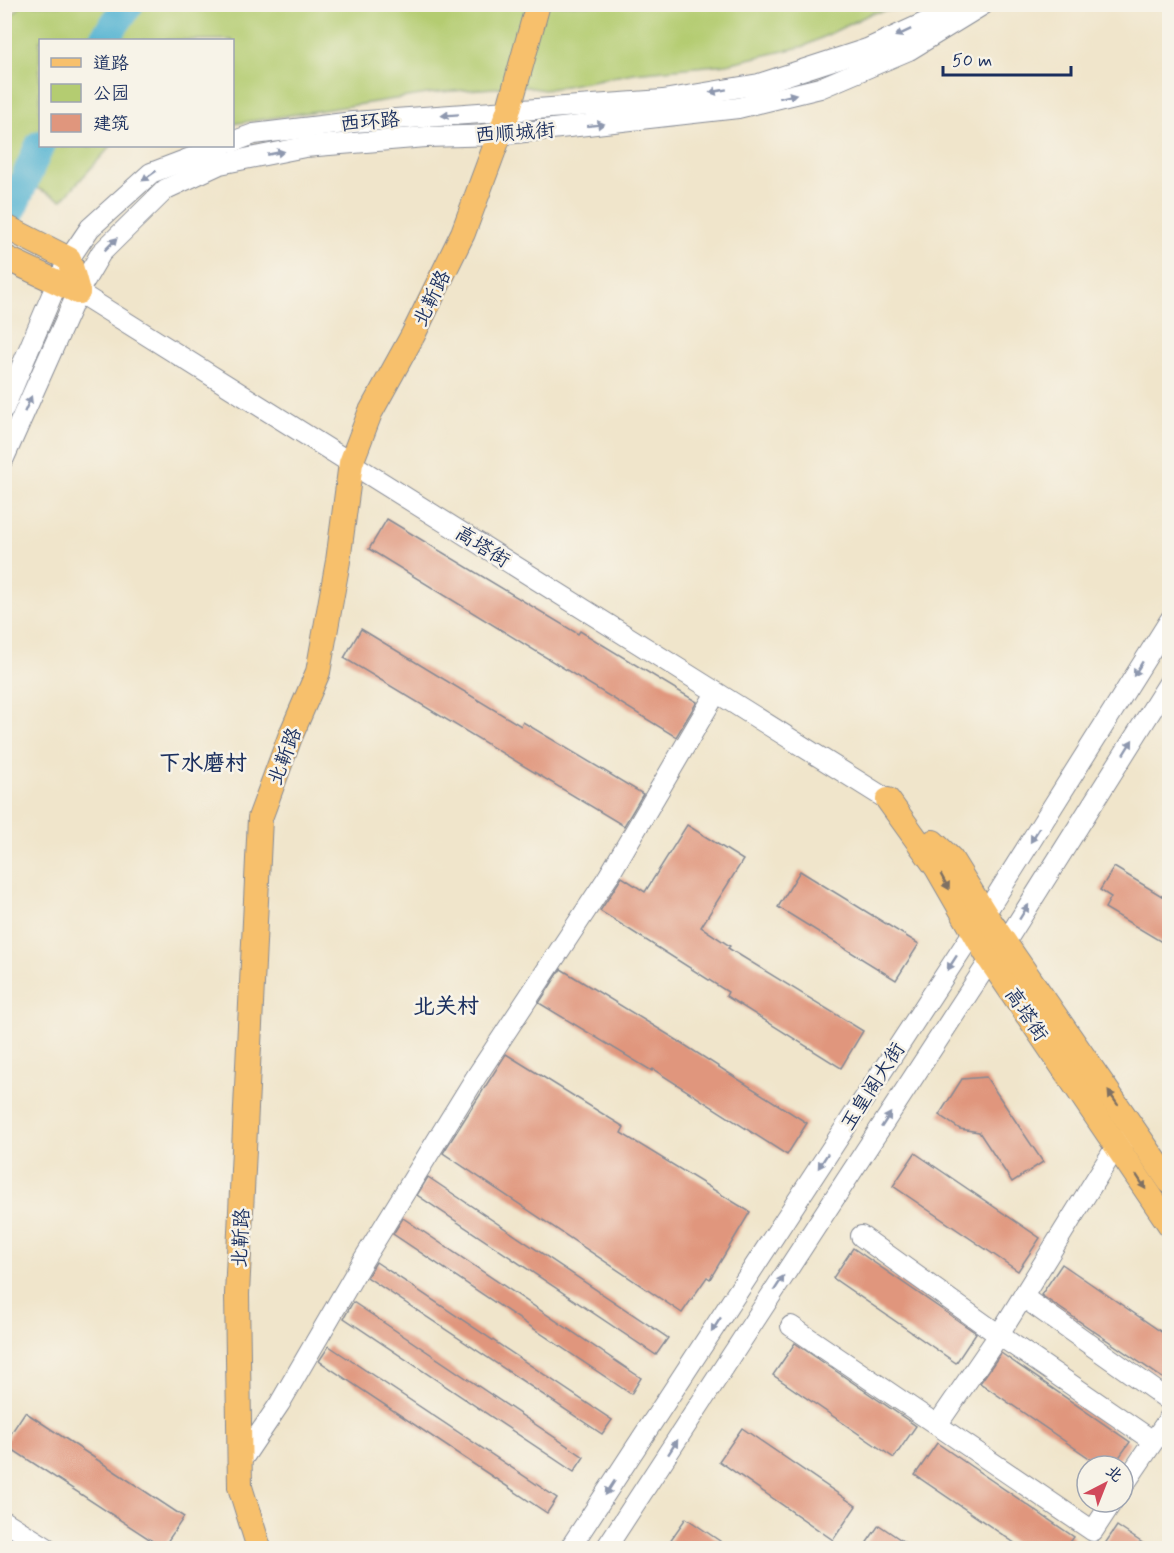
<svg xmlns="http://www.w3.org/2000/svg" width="1174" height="1553" font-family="Mynerve,'LXGW WenKai TC',sans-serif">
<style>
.green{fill:#b4cc71;stroke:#687e68;stroke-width:1.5}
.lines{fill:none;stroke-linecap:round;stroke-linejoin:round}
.river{stroke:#53b3d2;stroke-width:30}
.building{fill:#e0967d}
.minor-casing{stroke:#868a94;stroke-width:22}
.major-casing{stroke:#868a94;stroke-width:26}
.minor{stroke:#fff;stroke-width:20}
.major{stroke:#f7c06c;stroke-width:24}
.oneway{fill:#8d97ae}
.oneway2{fill:#7e7064}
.labels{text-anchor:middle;stroke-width:5;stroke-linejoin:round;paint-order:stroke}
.street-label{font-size:20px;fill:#1b2f5e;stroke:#f7f3e8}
.quarter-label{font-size:22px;font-weight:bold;fill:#1b2f5e;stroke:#f7f3e8}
</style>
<rect width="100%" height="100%" fill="#f7f3e8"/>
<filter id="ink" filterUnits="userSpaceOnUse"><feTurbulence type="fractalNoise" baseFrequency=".0167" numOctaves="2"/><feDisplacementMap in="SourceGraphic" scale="12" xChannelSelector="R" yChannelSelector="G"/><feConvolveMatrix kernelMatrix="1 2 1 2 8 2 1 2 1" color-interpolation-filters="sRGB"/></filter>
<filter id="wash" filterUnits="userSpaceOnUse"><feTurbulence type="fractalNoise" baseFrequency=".008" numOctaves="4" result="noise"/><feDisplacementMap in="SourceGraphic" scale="24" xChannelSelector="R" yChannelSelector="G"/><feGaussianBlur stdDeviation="1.35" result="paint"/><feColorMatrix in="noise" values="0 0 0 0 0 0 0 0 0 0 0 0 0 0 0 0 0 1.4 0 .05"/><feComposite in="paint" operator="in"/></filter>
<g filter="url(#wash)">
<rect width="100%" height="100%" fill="#f0e5cb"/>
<!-- green -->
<polygon class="green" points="22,5 925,5 872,13 805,46 727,64 634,73 544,90 521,86 440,92 233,124 232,40 40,40 40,146 111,146 62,200 5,173 5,22"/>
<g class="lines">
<!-- river -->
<g class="river">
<polyline points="103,40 129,4"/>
<polyline points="4,227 40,145"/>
</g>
</g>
<g id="blocks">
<!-- building -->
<g class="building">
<polygon points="387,519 578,634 580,631 697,702 676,737 369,549"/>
<polygon points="361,629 521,726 523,722 643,794 624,826 344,658"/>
<polygon points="687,825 743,860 701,927 730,946 728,948 863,1031 841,1068 726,996 728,992 600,911 622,877 645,892"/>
<polygon points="1114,867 1170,901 1170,947 1105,908 1111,897 1100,890"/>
<polygon points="800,871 919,944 896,980 778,907"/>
<polygon points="561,969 672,1037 807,1123 787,1155 653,1069 652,1071 539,1003"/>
<polygon points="506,1054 624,1127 621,1133 750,1212 710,1279 707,1277 682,1313 443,1153"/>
<polygon points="986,1077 1043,1162 1012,1182 979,1132 960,1129 939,1115 962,1079"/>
<polygon points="915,1153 1040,1238 1018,1271 893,1186"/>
<polygon points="428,1177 668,1338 656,1355 417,1195"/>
<polygon points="403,1218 641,1378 631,1394 393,1234"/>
<polygon points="853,1248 976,1333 956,1363 833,1278"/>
<polygon points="376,1262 612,1420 602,1434 367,1277"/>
<polygon points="1062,1264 1170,1338 1170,1383 1041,1295"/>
<polygon points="353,1302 584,1457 574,1472 344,1318"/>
<polygon points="795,1343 916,1426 894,1458 773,1375"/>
<polygon points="329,1346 557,1498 547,1513 319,1361"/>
<polygon points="1001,1353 1130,1442 1113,1466 1101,1466 980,1383"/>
<polygon points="25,1412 184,1517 163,1548 4,1444"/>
<polygon points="742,1428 856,1506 833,1540 719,1461"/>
<polygon points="937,1443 1074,1537 1066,1548 1022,1548 915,1475"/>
<polygon points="686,1518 730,1548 665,1548"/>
<polygon points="879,1525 913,1548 863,1548"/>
<polygon points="1117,1526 1150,1548 1102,1548"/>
</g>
</g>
</g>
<g filter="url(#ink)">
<use href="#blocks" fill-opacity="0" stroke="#868a94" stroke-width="1.5"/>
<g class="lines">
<defs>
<g id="minor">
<polyline points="232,142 254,134 353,122 663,100 759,84 867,49 935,18 954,4"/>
<polyline points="78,292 888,800"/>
<polyline points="4,408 57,283 69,259 90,228 151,173 222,146"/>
<polyline points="4,458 78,292 101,253 166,189 220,164 305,147 426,137 499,135 738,108 820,88 909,50 984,4"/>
<polyline points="861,1236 999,1335 1153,1441"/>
<polyline points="1023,1297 1170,1401"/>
<polyline points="791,1326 937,1425"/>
<polyline points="239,1464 280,1403 362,1262 476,1077 608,877 716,693"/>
<polyline points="1123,1486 1170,1417"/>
<polyline points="1112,1502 1093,1531 937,1425 999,1335 1117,1145 1126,1139"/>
<polyline points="4,1521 47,1548"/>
<polyline points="4,1548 6,1548"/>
<polyline points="570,1548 985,914 1170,620"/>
<polyline points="606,1548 990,960 1005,943 1170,681"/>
</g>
<g id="major">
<polyline points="4,226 69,259 78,292"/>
<polyline points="4,257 78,292"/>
<polyline points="888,800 937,868 990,960 1170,1225"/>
<polyline points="933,842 951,859 985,914 1170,1182"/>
<polyline points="259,1548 240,1487 237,1294 260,818 290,737 318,672 338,561 351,463 370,413 413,335 463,233 508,112 538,4"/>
</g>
</defs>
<!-- minor casing -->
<use href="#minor" class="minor-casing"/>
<!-- major casing -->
<use href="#major" class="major-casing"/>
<!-- minor -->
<use href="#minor" class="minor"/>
<!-- major -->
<use href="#major" class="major"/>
</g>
<!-- one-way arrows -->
<defs><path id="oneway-solid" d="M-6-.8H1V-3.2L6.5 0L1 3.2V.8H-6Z" transform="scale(1.5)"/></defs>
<g class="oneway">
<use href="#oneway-solid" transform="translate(903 33) rotate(155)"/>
<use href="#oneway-solid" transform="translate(718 91) rotate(170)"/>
<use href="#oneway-solid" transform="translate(788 96) rotate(-14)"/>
<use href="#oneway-solid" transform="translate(450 115) rotate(176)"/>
<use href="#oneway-solid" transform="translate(596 125) rotate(-7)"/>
<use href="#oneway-solid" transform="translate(276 153) rotate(-11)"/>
<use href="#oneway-solid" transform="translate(149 176) rotate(145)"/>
<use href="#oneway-solid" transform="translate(111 244) rotate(-45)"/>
<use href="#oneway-solid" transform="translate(28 404) rotate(-66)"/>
<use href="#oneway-solid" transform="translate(1138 669) rotate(122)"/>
<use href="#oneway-solid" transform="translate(1128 747) rotate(-58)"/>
<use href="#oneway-solid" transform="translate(1035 835) rotate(122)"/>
<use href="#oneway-solid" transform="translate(1024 912) rotate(-58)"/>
<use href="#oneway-solid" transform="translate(952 963) rotate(123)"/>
<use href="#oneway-solid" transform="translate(886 1120) rotate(-57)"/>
<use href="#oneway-solid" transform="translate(823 1161) rotate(123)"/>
<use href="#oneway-solid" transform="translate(779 1283) rotate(-57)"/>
<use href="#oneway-solid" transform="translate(716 1325) rotate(123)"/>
<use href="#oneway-solid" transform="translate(673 1447) rotate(-57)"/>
<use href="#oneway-solid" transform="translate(610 1488) rotate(123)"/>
</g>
<g class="oneway2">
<use href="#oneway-solid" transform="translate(945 882) rotate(61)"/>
<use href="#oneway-solid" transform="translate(1113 1098) rotate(-125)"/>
<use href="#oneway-solid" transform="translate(1141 1182) rotate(57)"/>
</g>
</g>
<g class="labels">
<!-- street labels -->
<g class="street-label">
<text transform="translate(370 121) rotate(-5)" y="7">西环路</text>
<text transform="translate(515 132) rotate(-4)" y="7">西顺城街</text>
<text transform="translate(431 298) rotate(-64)" y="7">北靳路</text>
<text transform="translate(483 546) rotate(32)" y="7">高塔街</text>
<text transform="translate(284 756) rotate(-69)" y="7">北靳路</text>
<text transform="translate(1027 1014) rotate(56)" y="7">高塔街</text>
<text transform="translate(872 1086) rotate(-57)" y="7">玉皇阁大街</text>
<text transform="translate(240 1238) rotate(-87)" y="7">北靳路</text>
</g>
<!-- quarter labels -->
<g class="quarter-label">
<text x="203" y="770">下水磨村</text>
<text x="446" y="1013">北关村</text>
</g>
</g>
<!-- margin -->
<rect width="1174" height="1553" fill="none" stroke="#f7f3e8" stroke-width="24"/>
<!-- legend -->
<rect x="39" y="39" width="195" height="108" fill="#f7f3e8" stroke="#9fa5b1" stroke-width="1.5"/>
<rect x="51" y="58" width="30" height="9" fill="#f7c06c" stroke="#9fa5b1" stroke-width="1.5"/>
<text x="93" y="69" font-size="18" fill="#1b2f5e">道路</text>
<rect x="51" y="84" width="30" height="18" fill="#b4cc71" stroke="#9fa5b1" stroke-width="1.5"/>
<text x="93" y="99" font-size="18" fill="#1b2f5e">公园</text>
<rect x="51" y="114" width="30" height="18" fill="#e0967d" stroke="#9fa5b1" stroke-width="1.5"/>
<text x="93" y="129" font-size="18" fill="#1b2f5e">建筑</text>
<!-- north arrow -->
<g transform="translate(1105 1484) rotate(42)"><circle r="28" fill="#f7f3e8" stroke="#9fa5b1" stroke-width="1.5"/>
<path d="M0-4.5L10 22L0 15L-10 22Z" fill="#d1495b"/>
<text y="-9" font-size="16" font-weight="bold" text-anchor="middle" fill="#1b2f5e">北</text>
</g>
<!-- scale -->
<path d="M943 66v9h128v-9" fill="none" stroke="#1b2f5e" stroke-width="3"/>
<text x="952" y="66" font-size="18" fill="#1b2f5e" stroke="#f7f3e8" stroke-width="4.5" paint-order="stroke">50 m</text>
</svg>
